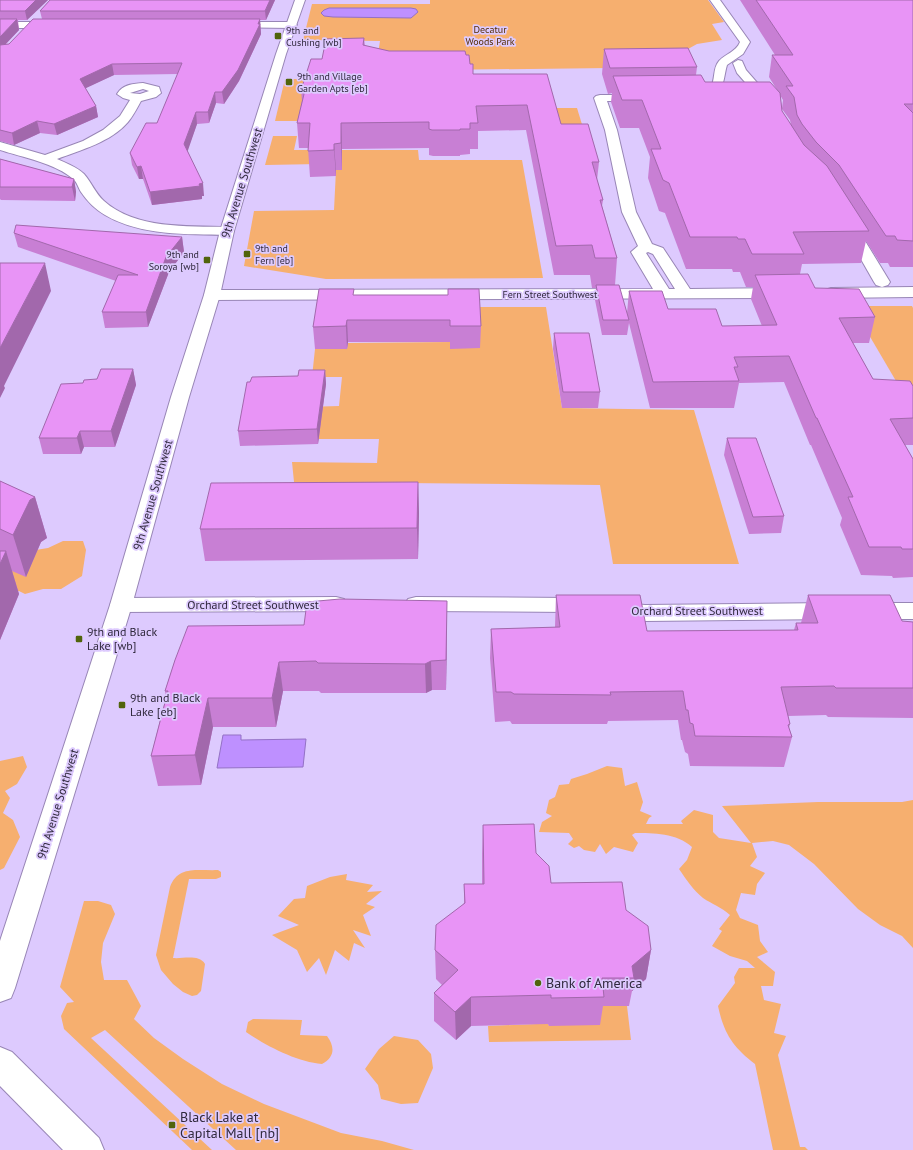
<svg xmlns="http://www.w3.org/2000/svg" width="913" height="1150" font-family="'PT Sans',sans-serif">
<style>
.green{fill:#f6af6f}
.water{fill:#be90ff;stroke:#9371c5}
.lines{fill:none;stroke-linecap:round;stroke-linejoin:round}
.street-casing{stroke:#9886b6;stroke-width:2}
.secondary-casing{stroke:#9886b6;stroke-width:2}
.primary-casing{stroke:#9886b6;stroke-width:2}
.street{fill:#fff;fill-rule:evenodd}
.secondary{fill:#fff;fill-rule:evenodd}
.primary{fill:#fff;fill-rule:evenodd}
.wall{fill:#c87fd4;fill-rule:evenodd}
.shaded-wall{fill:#a268ac}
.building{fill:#e894f6;stroke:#a268ac}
.poi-dot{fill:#51640c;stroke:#ddcafe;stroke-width:1.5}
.labels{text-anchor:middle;stroke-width:3.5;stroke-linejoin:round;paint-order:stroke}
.far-park-label{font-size:10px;fill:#532d03;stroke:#ddcafe}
.far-poi-label{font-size:10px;fill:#30293d;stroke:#ddcafe;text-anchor:start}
.far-street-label{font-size:10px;fill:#30293d;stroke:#ddcafe}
.street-label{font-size:12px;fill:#30293d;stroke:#ddcafe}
.poi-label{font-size:12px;fill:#30293d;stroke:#ddcafe;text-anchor:start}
.near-poi-label{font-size:14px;fill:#30293d;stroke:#ddcafe;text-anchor:start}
</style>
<rect width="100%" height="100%" fill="#ddcafe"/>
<!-- green -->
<g class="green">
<polygon points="430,0 708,0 724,22 712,24 722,40 697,44 688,49 692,67 434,70 377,60 380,41 303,40 312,4 430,4"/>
<polygon points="285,79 308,79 301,121 275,121"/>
<polygon points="528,108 577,108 584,131 569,136"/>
<polygon points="273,136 297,136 294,150 418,150 419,160 522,160 543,278 326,279 244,266 254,211 334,210 336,170 319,164 265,165"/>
<polygon points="852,306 912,306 913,308 913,410"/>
<polygon points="479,307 546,307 562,408 694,410 739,564 613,564 600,485 294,482 292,462 377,463 379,439 302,439 305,407 339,406 342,377 312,377 315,349 347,349 348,343 451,342"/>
<polygon points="63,541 83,541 86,550 82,576 61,589 43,589 25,594 19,591 8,594 0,562 11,572 21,558 23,552 48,548"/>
<polygon points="23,756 27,767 17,784 5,791 10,798 3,813 13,820 20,837 4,868 0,870 0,761"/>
<path d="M607 766 622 768 625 786 637 782 643 802 640 811 652 816 649 818 646 824H683L681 821 694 810 713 815V832L719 838 751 843 722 806 818 802H902L913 800V948L902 936 880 925 858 909 814 864 789 845 773 841 752 843 757 857 750 866 765 873 757 884 755 895 741 893 736 910 740 918 758 925 760 941 768 952 757 957 775 972 773 986H761L764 1000 781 1004 774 1033 786 1036 778 1055 800 1147H805L808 1150H773L755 1064C733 1047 724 1034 718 1006L735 983 734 977 739 968H755L747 961 730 956 712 946 722 931 719 929 730 915C721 907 712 904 703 898 693 890 686 879 679 869L687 860 692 847C677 833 653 833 635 833L632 835 638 843 633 852 614 847 606 854 600 844 595 852 584 850 579 846 574 848 568 844 573 839 569 833 539 832 542 822 552 816 546 813 549 800 555 797 559 785 569 784 571 779 587 774Z"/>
<path d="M218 870 221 872V877L216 879H189L173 958C183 959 199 954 205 964L201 991 197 995 192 996 183 992 173 984 161 970 156 955 170 887C178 865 198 871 218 870Z"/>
<polygon points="347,874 346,880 373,885 367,892 382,891 366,904 375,907 363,915 371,936 353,930 365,948 354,943 349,961 335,950 326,975 319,958 307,972 297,950 272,935 299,925 278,916 294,899 305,898 307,886 330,877"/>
<polygon points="84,901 98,901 111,905 115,914 103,943 101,962 104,980 127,980 141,1006 134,1019 154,1038 183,1059 222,1084 264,1104 341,1133 382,1141 414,1150 236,1150 105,1030 91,1038 212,1150 192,1150 64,1029 61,1016 67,1003 74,1002 60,987"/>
<polygon points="598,1006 627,1006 631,1040 489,1042 488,1026 536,1024 547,1019 549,1026"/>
<path d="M253 1019 302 1020 300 1035 327 1036C335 1047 335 1057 322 1064 297 1062 266 1046 246 1032L248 1022Z"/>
<polygon points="394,1036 418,1040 431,1054 433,1068 418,1103 401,1104 381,1099 378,1085 365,1069 379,1049"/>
</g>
<!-- water -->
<g class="water">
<polygon points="329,8 411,8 416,9 418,12 411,18 333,17 324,16 321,13 324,10"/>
<polygon points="223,735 241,735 241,740 306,739 303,767 217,768"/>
</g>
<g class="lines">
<defs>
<g id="street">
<path d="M710 0H720L750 42 743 54 727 65C723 78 725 94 708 98 702 100 697 101 692 99L690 97 692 95C698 93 705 93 710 88 716 81 712 69 719 61 725 54 736 52 740 42Z"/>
<polygon points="0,22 57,22 62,25 57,28 0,28"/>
<polygon points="231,22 292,22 297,25 292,28 227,27 226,25 227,23"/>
<polygon points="738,60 742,61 746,70 774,102 776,104 774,106 766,106 737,73 733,63"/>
<path d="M143 83 159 87 161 93 156 97 141 101C137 108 133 116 128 122 111 142 81 150 57 159 66 163 77 167 84 174 92 183 95 193 104 201 135 229 187 226 227 227L232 228 234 231 232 234 227 235C187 234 140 236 105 215 95 209 87 201 81 192 78 187 77 182 73 179 57 164 22 157 0 150V142L45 155 83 141 103 130 120 116 130 100 123 98 117 94C123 84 133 84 143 83ZM143 89 149 91 140 94 130 93Z"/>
<path d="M600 95H641L645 96 647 98 645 100 641 101H607L617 130 636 212 652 244 663 248 690 289 783 288 789 290 791 293 789 296 783 298 212 300 206 298 204 295 206 292 212 290 653 289 631 252 638 246 622 212 605 130 594 98 596 96ZM648 252 653 254 675 289H669L646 253Z"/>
<polygon points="849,222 854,223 856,226 890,282 888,285 882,287 876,285 874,282 842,226 844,223"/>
<polygon points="913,287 913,297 831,298 825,296 823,293 825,290 831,288"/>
<polygon points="336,597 344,599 347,604 344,609 336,611 121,612 113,610 110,605 113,600 121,598"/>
<polygon points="416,597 571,598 645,605 833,603 841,606 844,611 841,616 833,619 645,621 571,612 416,611 408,609 405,604 408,599"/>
<polygon points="867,603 913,603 913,619 867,619 859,616 856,611 859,606"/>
</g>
<polygon id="secondary" points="295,0 305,0 286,54 234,231 220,295 189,397 132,605 15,988 11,998 0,1002 0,941 110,605 171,397 204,295 220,231 276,54"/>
<polygon id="primary" points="0,1047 12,1052 99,1138 104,1150 63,1150 0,1086"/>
</defs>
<!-- street casing -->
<use href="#street" class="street-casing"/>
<!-- secondary casing -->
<use href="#secondary" class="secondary-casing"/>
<!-- primary casing -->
<use href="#primary" class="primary-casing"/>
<!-- street -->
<use href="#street" class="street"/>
<!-- secondary -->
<use href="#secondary" class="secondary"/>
<!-- primary -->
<use href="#primary" class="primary"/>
</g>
<!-- wall -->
<g class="wall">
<polygon points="0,0 48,0 27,20 18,20 19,30 5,45 9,44 42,19 40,11 50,0 275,0 266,20 260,20 261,34 239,81 224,104 216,103 209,123 197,124 187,151 204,196 202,196 202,199 152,205 143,179 139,179 132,165 130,153 157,123 178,74 114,75 85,88 96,106 98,117 57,135 40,133 14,145 0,141"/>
<path d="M740 0H913V267H890L888 263H880L866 241 861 263 802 264 800 274 815 288 875 317 869 343H853L873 379 913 386V445H905L913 459V577L893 578 892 576 861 575 840 525 842 518 811 445H810L784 382 739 383 734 408H650L629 323 627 335H602L595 300 596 288H592L590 275H554L526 130 478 131V149H470V154L460 155V156H433L429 155V148L342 149V170H336V176L310 177 308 148H299L297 123 302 101 301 90 322 59 364 38 365 46 389 51 466 55 473 74 561 124 599 162 597 180 603 200 602 206 617 258 615 285 627 313 629 291 668 309 722 326H762L751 299 753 287H746L740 272H733L732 269H686L665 213 659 211 648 178 650 157 639 128H620L611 102 612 93 608 94 602 74 604 49 697 67 696 75 705 82 777 90 769 77 772 55H775ZM780 95 783 100 782 108ZM782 109 790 120 791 125 782 111Z"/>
<polygon points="0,159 74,179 76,192 75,201 1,200 0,199"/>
<polygon points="14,233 182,237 184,252 169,272 148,327 105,328 102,312 116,281 18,247"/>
<polygon points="354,295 481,326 480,348 450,349 450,342 348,342 347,349 315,349 313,327"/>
<polygon points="554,333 600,392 598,408 562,408 553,349"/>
<polygon points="133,369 136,385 115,447 84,447 81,454 43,454 39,438 83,383"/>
<polygon points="325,370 326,384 318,444 240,446 238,431 250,382 298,376"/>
<polygon points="727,438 784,516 781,533 749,534 724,455"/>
<polygon points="0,481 35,497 47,538 41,542 26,577 12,571 19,594 0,640"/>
<polygon points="418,482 419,513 418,559 205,561 200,529"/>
<polygon points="556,595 647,631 794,630 796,623 801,623 808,595 902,621 913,622 913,718 828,717 826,715 788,716 790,724 789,728 792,737 784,767 690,766 688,754 685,752 682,740 681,740 678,720 608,721 607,724 512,724 510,721 495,722 490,658 491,629 555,627"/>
<polygon points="447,630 446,690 432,690 426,693 321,693 319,691 283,691 276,727 213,727 201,785 158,786 151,756 166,697 165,691 175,660"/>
<polygon points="483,825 536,853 551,883 626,910 651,950 646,979 632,991 629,1006 603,1006 600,1025 549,1026 548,1024 471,1026 456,1040 434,1021 434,993 442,985 436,979 435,950 464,903 464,884 482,884 482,854"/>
</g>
<!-- shaded-wall -->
<g class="shaded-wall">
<polygon points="36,0 48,0 27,20 25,11"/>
<polygon points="270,0 275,0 266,20 265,11"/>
<polygon points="17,19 19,30 1,49 0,52 0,37"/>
<polygon points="260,19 261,34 239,81 224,104 222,92"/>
<polygon points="112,64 114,75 82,90 80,79"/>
<polygon points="215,92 216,103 209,123 208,112"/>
<polygon points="96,106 98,117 57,135 54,124"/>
<polygon points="196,112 197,124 186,156 184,144"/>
<polygon points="37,121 40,133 14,145 12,133"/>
<polygon points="341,123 342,149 342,170 341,143"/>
<polygon points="334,144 336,170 336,176 334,150"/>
<polygon points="141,166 143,179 139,179 137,167"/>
<polygon points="74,179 76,192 75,201 72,187"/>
<polygon points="203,183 204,196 202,196 202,199 152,205 150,192"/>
<polygon points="182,237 184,252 169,272 148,327 146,312 166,257"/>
<polygon points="45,263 51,291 4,386 5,388 0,398 0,348"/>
<polygon points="347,320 348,342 347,349 346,326"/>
<polygon points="133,369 136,385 115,447 111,431"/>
<polygon points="325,370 326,384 318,444 317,429"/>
<polygon points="80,431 84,447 81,454 77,438"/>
<polygon points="418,482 419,513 418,559 417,528"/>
<polygon points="35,497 47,538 41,542 26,577 13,535 30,500"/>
<polygon points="6,551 19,594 0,640 0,564"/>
<polygon points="447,601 447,630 446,690 446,660"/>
<polygon points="431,661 432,690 426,693 425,664"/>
<polygon points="279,662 283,691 276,727 272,698"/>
<polygon points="208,698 213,727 201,785 195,755"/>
<polygon points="651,950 646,979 632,991 634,978 632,966"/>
<polygon points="471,997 471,1026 456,1040 455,1012"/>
</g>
<!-- building -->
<g class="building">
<polygon points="0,0 36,0 25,11 0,11"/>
<polygon points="50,0 270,0 265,11 40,11"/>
<polygon points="756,0 913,0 913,104 904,104 913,113 913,241 897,240 895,236 886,236 839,165 816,142 802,124 797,115 794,97 786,86 793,86 772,55 793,55"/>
<polygon points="0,19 17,19 0,37"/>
<polygon points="33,19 260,19 258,24 260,24 238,70 222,92 215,92 208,112 196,112 184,144 203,183 199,184 200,186 150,192 141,166 137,167 130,153 146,123 157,123 182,63 112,64 80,79 96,106 54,124 37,121 12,133 0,130 0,45 9,44"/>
<polygon points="364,38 363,45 389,51 465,51 466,55 469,55 470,64 473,64 473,74 547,74 561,124 588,124 599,162 592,162 603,200 600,200 617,258 595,258 592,245 556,246 527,105 476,106 478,123 470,123 470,129 460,129 460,130 432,130 429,129 429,122 341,123 341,143 334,144 334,150 308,151 310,123 297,123 305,90 301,90 311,59 322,59 326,39"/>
<polygon points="688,48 697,67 610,68 604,49"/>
<polygon points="701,75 705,82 770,82 780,93 782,111 788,120 804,145 827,166 869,231 793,232 804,254 752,254 745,239 738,239 737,237 690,237 669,183 663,180 651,149 661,149 642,100 622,100 613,76"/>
<polygon points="0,159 74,179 72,187 0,187"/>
<polygon points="16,225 182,237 166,257 146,312 102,312 118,275 138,275 14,233"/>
<polygon points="0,263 45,263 0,348"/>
<polygon points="808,274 815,288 859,289 875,317 839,318 873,379 910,381 913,386 913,418 890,419 913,459 913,549 902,549 901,547 869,547 848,497 853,497 817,418 816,418 789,356 734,357 738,367 734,367 739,381 653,382 629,291 662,291 668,309 716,309 722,326 777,325 755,275"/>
<polygon points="596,285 619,285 629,320 603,320"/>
<polygon points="319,289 354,289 353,295 448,295 448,289 479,289 481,326 450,326 450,320 347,320 346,326 313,327"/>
<polygon points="554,333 589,333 600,392 563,392"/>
<polygon points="101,369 133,369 111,431 80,431 77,438 39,438 61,384 83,383 84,380 97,379"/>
<polygon points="299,370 325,370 317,429 238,431 247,382 250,382 252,377 298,376"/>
<polygon points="727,438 756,438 784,516 753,517"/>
<polygon points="0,481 35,497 30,500 13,535 0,529"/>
<polygon points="418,482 417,528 200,529 211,483"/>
<polygon points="0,551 6,551 0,564"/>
<polygon points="556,595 640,595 647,631 798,630 796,623 818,623 808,595 890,595 902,621 913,622 913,688 836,688 834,686 781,687 790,724 788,725 792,737 695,736 693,724 690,723 688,710 686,710 683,691 610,692 611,695 514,694 511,692 496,692 491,629 560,627"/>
<polygon points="340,599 447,601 446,660 431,661 425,664 318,663 316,661 279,662 272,698 208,698 195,755 151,756 168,691 165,691 175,660 188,626 304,625 307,602"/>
<polygon points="534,824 536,853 549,866 551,883 622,882 626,910 648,926 651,950 632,966 634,978 602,978 604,997 551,998 551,995 471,997 455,1012 434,993 458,970 435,950 436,925 465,903 464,884 484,884 483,825"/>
</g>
<!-- markers -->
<g class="poi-dot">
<rect x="274" y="32" width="8" height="8" rx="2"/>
<rect x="285" y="78" width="8" height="8" rx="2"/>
<rect x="243" y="250" width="8" height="8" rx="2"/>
<rect x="203" y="256" width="8" height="8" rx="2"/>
<rect x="75" y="635" width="8" height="8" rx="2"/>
<rect x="118" y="701" width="8" height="8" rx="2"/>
<circle cx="538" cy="983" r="4"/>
<rect x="168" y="1121" width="8" height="8" rx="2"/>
</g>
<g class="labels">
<!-- far-park labels -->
<g class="far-park-label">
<text x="490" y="33">Decatur<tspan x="490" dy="12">Woods Park</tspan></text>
</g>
<!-- far-poi labels -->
<g class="far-poi-label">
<text x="286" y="34">9th and<tspan x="286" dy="12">Cushing [wb]</tspan></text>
<text x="297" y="80">9th and Village<tspan x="297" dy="12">Garden Apts [eb]</tspan></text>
<text x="255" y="252">9th and<tspan x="255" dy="12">Fern [eb]</tspan></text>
<text x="199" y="258" text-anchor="end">9th and<tspan x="199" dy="12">Soroya [wb]</tspan></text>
</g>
<!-- far-street labels -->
<g class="far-street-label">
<text x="550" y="298">Fern Street Southwest</text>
</g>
<!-- street labels -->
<g class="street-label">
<text transform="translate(242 183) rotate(-73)" y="4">9th Avenue Southwest</text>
<text transform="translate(153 495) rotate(-74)" y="4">9th Avenue Southwest</text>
<text x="253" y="609">Orchard Street Southwest</text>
<text x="697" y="615">Orchard Street Southwest</text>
<text transform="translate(58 804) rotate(-73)" y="4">9th Avenue Southwest</text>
</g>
<!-- poi labels -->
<g class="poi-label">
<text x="87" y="636">9th and Black<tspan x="87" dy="14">Lake [wb]</tspan></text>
<text x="130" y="702">9th and Black<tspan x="130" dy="14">Lake [eb]</tspan></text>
</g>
<!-- near-poi labels -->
<g class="near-poi-label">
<text x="546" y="988">Bank of America</text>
<text x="180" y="1122">Black Lake at<tspan x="180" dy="16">Capital Mall [nb]</tspan></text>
</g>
</g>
</svg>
